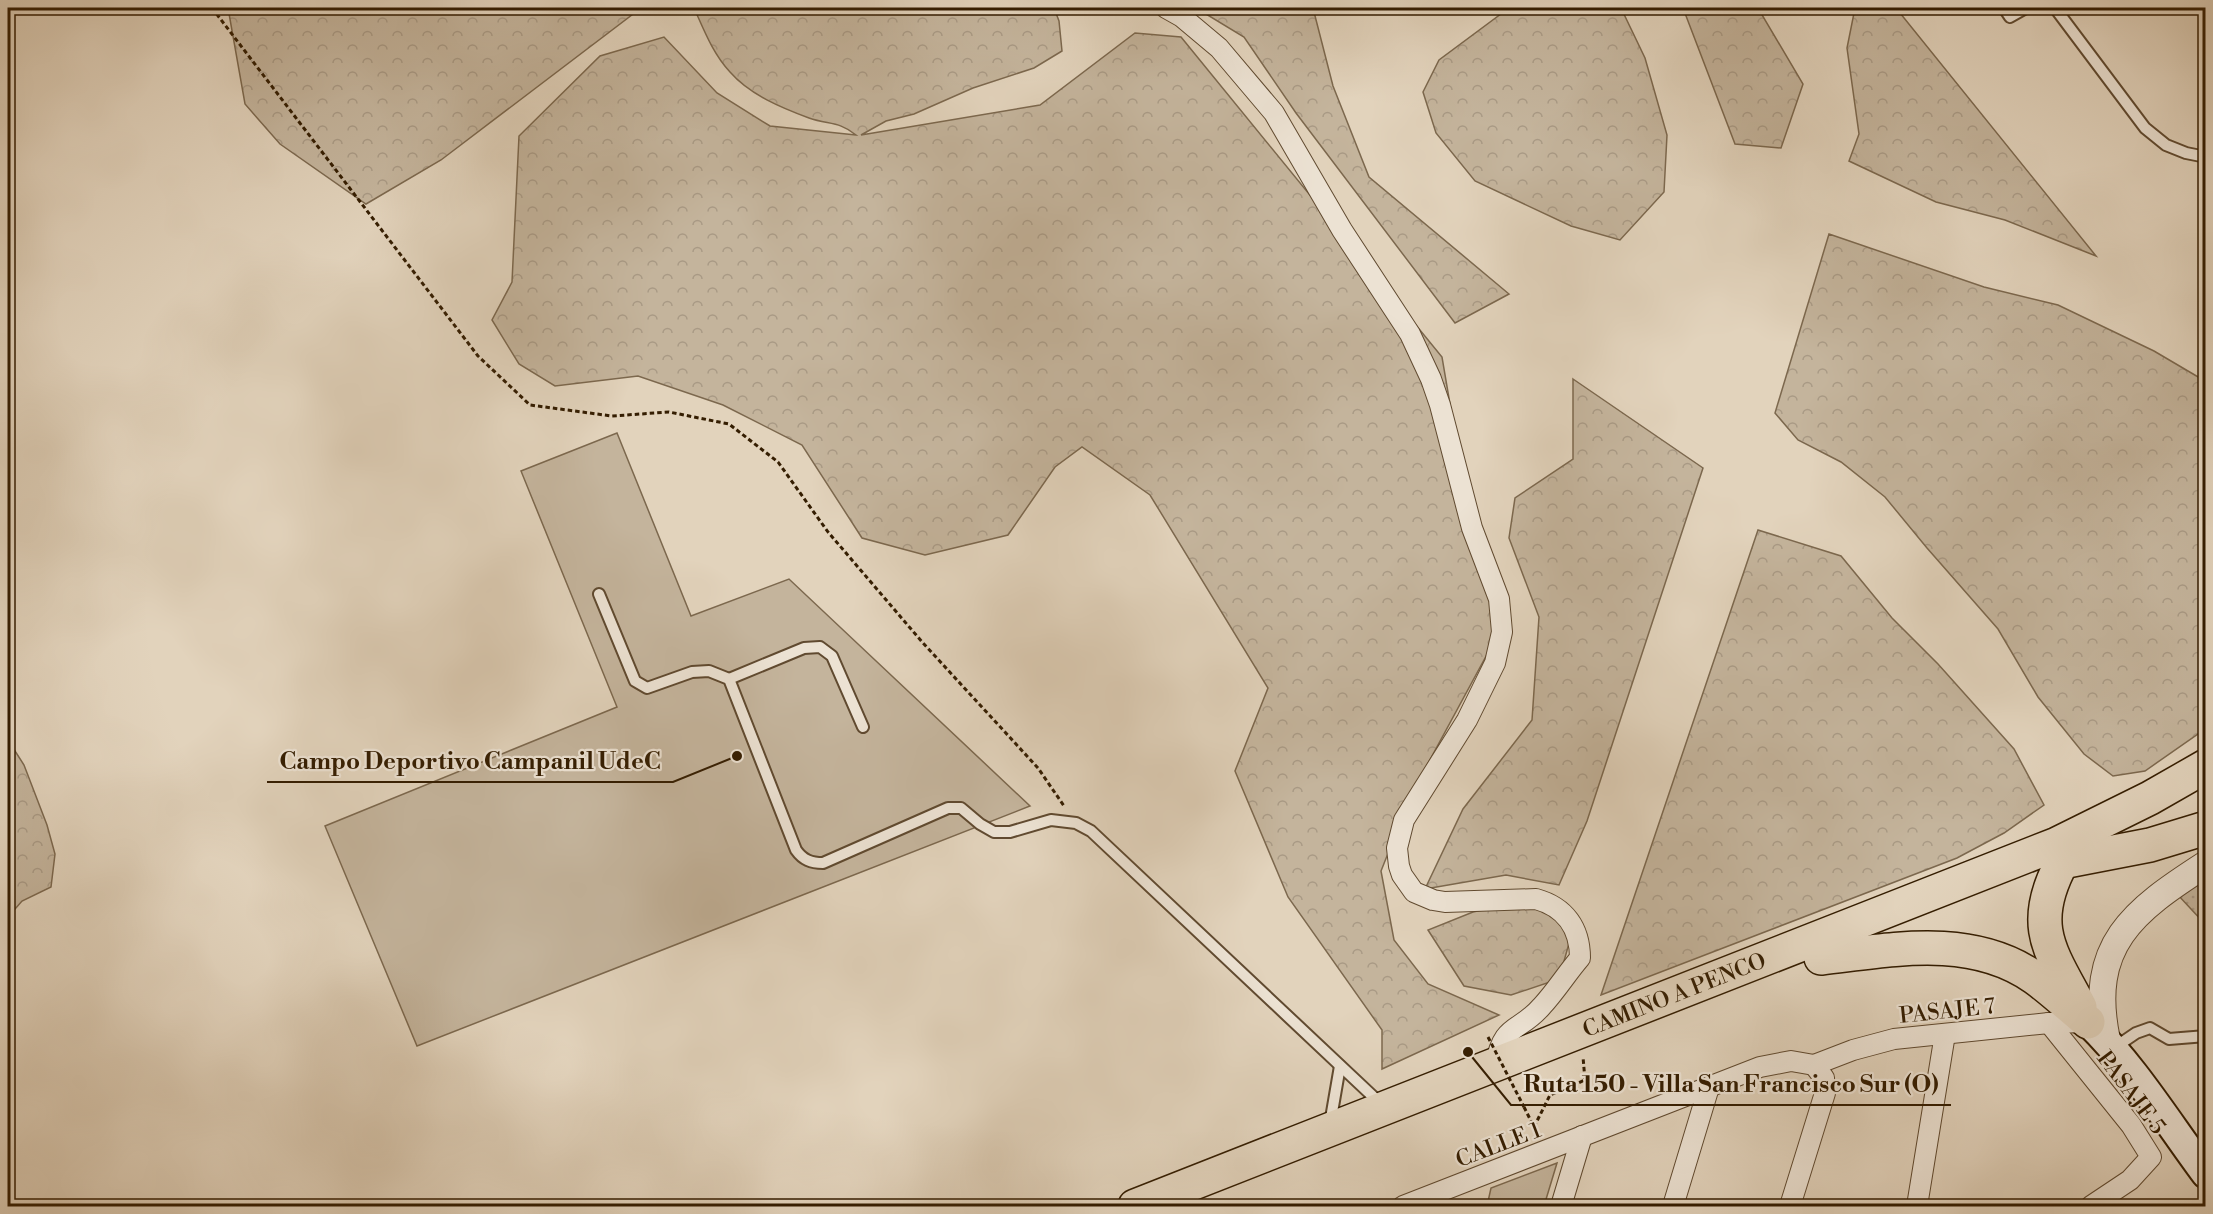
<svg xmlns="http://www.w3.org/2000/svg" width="2213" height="1214" font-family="'Libre Bodoni',serif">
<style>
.grass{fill:url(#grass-dots);stroke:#7c684e;stroke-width:1.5}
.forest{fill:url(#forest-crowns);stroke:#7c684e;stroke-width:1.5}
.garden{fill:#c4b49c;stroke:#7c684e;stroke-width:1.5}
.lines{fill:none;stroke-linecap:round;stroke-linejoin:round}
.service-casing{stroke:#604a30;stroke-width:14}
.minor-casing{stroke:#604a30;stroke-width:22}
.tertiary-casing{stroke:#604a30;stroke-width:28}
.secondary-casing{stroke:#341d01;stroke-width:32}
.trunk-casing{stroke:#341d01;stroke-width:36}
.path{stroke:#341d01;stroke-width:3;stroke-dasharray:4.5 3;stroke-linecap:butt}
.service{stroke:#ece2d3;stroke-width:10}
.minor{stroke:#ece2d3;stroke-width:20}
.tertiary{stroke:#ece2d3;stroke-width:26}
.secondary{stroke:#ece2d3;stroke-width:28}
.trunk{stroke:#e2d3bc;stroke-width:33}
.path-bridge{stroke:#341d01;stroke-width:3;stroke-dasharray:4.5 3;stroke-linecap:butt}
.labels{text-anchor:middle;stroke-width:4.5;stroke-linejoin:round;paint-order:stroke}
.street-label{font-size:22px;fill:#341d01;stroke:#ece2d3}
.leader{fill:none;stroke:#341d01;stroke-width:2}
.callout-dot{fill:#341d01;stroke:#ece2d3;stroke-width:2}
.callout-label{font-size:24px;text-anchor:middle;font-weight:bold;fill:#341d01;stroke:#ece2d3;stroke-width:4.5;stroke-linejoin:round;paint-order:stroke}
</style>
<defs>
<pattern id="grass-dots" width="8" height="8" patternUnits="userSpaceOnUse" patternTransform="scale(1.5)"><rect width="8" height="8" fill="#c4b49c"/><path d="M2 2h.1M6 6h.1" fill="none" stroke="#a99a85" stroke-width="1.8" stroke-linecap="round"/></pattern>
<pattern id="forest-crowns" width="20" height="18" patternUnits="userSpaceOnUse" patternTransform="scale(1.5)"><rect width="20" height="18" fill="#c4b49c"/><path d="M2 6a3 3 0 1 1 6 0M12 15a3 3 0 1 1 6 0" fill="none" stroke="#a99a85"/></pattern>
</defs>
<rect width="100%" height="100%" fill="#e2d3bc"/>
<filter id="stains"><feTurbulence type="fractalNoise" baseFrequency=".00333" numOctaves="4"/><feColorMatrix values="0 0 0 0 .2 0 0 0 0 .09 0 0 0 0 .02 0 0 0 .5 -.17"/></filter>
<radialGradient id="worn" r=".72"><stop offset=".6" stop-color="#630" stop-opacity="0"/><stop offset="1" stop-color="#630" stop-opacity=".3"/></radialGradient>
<!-- grass -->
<polygon class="grass" points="2205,875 2205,924 2177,894"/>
<!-- forest -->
<g class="forest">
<polygon points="228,8 641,8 441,160 366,204 280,144 245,104"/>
<path d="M694 8H1054L1059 21 1062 51 1034 68 973 88 914 114 886 121 861 135 1040 105 1135 33 1181 37 1442 357 1467 504 1504 623 1412 793 1381 871 1394 940 1428 984 1499 1015 1382 1069V1030L1288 897 1235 771 1268 688 1150 495 1082 447 1055 467 1008 535 925 555 862 538 802 445 723 405 638 376 555 386 519 364 492 320 512 282 519 136 600 56 664 37 717 93 770 126 856 135C839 121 829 125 809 118 782 108 750 95 730 72 713 54 704 30 694 8Z"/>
<polygon points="1196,8 1313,8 1333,86 1369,177 1509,294 1455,323 1296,113 1244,37"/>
<polygon points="1509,8 1621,8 1645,58 1667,135 1664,192 1620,240 1571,226 1475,181 1436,133 1423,92 1439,60"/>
<polygon points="1683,8 1758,8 1803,84 1781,148 1735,144"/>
<polygon points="1855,8 1896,8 2096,256 2005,220 1936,202 1849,161 1859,134 1847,48"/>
<polygon points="1829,234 1984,287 2058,305 2154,351 2205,381 2205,729 2145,771 2113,776 2084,754 2038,697 1998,629 1927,548 1885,497 1841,462 1798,440 1775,413"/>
<polygon points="1573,379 1703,468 1587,821 1559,885 1506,875 1425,889 1463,809 1532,720 1539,617 1509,538 1515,498 1573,459"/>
<polygon points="1758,530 1841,556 1892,618 1938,664 2014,749 2044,805 2004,833 1957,858 1601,995"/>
<polygon points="8,740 24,765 47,825 55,854 51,887 22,901 8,917"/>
<polygon points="1524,901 1575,922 1559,979 1511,995 1464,986 1428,930 1473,912"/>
</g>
<!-- garden -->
<g class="garden">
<polygon points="617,433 691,616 789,579 1030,806 417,1046 325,826 617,707 521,471"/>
<polygon points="1557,1163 1544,1206 1487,1206 1491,1188"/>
</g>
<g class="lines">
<defs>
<g id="service">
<polyline points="2004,8 2010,17 2026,8"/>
<polyline points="2055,8 2145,128 2166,145 2186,153 2206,157"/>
<path d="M599 594 635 681 647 688 692 672 709 671 729 679 796 850C803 860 811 863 823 863L948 808H961L980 824 994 832H1010L1051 820 1076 823 1091 831 1381 1104"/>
<polyline points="729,679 804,648 820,647 832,656 863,727"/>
<polyline points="2114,1048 2136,1033 2150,1028 2169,1039 2206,1036"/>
<polyline points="1330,1124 1340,1066"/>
</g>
<g id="minor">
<path d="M1166 8 1182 17 1219 48 1274 113 1342 230 1410 334 1431 379 1440 405 1472 528 1499 599 1502 632 1495 663 1467 720 1404 820 1397 848 1399 866 1402 875 1414 892 1433 900 1445 902 1536 899C1565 907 1580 928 1580 958 1567 973 1556 991 1542 1006 1518 1034 1504 1021 1495 1066"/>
<polyline points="2049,1023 2131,1125 2151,1157 2130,1180 2091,1206"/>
<polyline points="1814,1065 1853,1050 1894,1039 2049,1023 2088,1022"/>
<polyline points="1403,1206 1760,1067 1791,1061 1814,1065"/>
<polyline points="1561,1206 1582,1136"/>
<polyline points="1673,1206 1709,1087"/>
<polyline points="1790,1206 1825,1093 1824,1078 1814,1065"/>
<polyline points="1917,1206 1945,1034"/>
</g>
<path id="tertiary" d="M2107 1040C2087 945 2133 911 2206 864"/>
<path id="secondary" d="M2088 1022C2134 1067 2168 1123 2206 1174"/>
<g id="trunk">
<path d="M2062 862C2028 925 2050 951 2080 1007"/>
<polyline points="2062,862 2150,845 2206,828"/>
<path d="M1821 958C1892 950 1971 933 2035 978 2053 991 2071 1008 2088 1022"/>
<path id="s1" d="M1135 1206 2057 844 2150 798 2206 766"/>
</g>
</defs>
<!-- service casing -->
<use href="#service" class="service-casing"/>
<!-- minor casing -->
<use href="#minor" class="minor-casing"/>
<!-- tertiary casing -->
<use href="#tertiary" class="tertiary-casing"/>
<!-- secondary casing -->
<use href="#secondary" class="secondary-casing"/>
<!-- trunk casing -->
<use href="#trunk" class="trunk-casing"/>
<!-- path -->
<g class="path">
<polyline points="212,8 478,356 530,405 612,416 669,412 729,424 778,462 828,532 923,643 1038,768 1064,806"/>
<polyline points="1524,1107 1537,1133"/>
<polyline points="1534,1127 1550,1095 1585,1080 1583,1057"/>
</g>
<!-- service -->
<use href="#service" class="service"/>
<!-- minor -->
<use href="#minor" class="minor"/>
<!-- tertiary -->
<use href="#tertiary" class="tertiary"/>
<!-- secondary -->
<use href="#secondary" class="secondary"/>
<!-- trunk -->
<use href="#trunk" class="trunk"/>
<!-- path-bridge -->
<polyline class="path-bridge" points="1488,1037 1524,1107"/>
</g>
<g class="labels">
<!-- street labels -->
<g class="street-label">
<text dy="8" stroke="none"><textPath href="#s1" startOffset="579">CAMINO A PENCO</textPath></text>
<text transform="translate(1947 1010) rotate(-6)" y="8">PASAJE 7</text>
<text transform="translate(2132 1092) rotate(53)" y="8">PASAJE 5</text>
<text transform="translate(1498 1144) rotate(-21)" y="8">CALLE 1</text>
</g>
</g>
<!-- callouts -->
<path class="leader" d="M737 756L673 782H267M1468 1052L1511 1105H1951"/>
<g class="callout-dot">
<circle cx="737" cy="756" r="6"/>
<circle cx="1468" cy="1052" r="6"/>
</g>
<g class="callout-label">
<text x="470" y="769">Campo Deportivo Campanil UdeC</text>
<text x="1731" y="1092">Ruta 150 - Villa San Francisco Sur (O)</text>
</g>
<!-- margin -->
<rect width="2213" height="1214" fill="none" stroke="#e2d3bc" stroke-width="30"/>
<rect x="9" y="9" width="2195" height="1196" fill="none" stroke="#341d01" stroke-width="3"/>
<rect x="15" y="15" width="2183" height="1184" fill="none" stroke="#341d01" stroke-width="1.5"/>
<rect width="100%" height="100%" filter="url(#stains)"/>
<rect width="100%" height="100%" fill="url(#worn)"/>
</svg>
